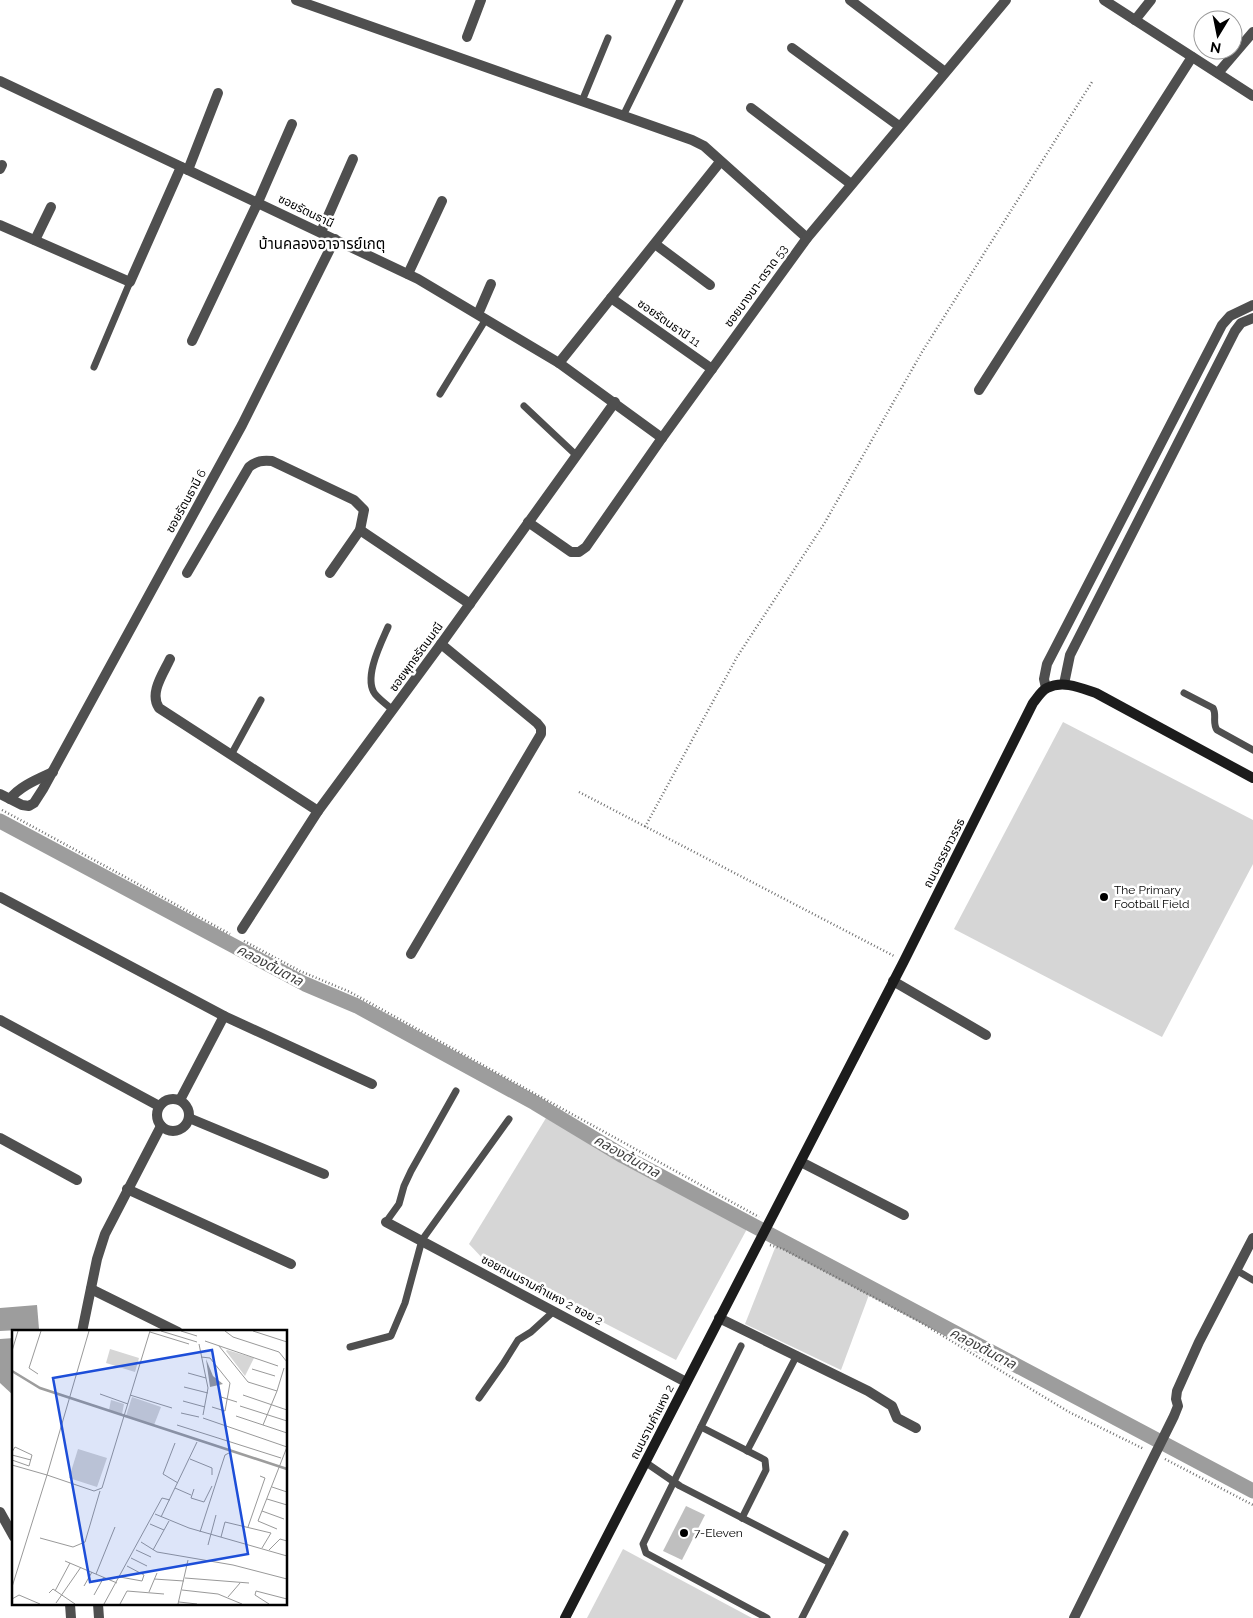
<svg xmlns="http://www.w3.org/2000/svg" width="1253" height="1618" font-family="Raleway,'Noto Sans Thai',sans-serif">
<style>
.green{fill:#d6d6d6}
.water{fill:#9d9d9d}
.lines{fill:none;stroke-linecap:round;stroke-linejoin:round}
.canal{stroke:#9d9d9d;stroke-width:15}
.building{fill:#bfbfbf}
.path{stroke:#717171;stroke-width:2.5;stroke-dasharray:1 2.5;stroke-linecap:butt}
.lane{stroke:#4f4f4f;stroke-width:7}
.street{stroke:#4f4f4f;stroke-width:10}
.secondary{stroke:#1c1c1c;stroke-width:10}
.poi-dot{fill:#000;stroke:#fff;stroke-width:2}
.labels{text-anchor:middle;stroke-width:5;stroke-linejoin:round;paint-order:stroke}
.street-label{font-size:12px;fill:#000;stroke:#fff}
.poi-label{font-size:12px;fill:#000;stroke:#fff;text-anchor:start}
.water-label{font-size:14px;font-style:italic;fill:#3e3e3e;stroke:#fff}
.quarter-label{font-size:15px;fill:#000;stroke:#fff}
.inset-river{fill:none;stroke:#9d9d9d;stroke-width:2.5}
.inset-road{fill:none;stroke:#999;stroke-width:1}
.view{fill:#1d4ed8;fill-opacity:0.15;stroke:#1d4ed8;stroke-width:2.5}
.inset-edge{fill:none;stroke:#000;stroke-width:2.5}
</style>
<rect width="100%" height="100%" fill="#fff"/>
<!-- green -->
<g class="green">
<polygon points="1063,722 1253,820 1253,864 1162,1037 954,929"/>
<polygon points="546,1118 747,1229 676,1360 486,1262 469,1244"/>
<polygon points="777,1243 870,1292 841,1370 745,1324"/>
<polygon points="623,1549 752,1618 587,1618"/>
</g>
<!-- water -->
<g class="water">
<polygon points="37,1305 39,1329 0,1331 0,1308"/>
<polygon points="14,1338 14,1396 0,1383 0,1339"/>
</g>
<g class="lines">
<!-- canal -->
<polyline class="canal" points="0,821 305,984 357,1006 535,1103 623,1156 771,1235 1253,1491"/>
</g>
<!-- building -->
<polygon class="building" points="686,1506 705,1515 682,1560 663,1551"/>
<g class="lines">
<!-- path -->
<g class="path">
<polyline points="579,792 894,956"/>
<polyline points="2,810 230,934"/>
<polyline points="645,827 737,657 824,524 922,352 1092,82"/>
<polyline points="244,941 300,971 350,992 759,1217"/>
<polyline points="770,1245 783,1249 920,1322 1069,1412 1144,1449"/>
<polyline points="1165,1459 1253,1505"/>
</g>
<!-- lane -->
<g class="lane">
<polyline points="582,101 608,38"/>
<polyline points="623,116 680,0"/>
<polyline points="94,367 130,282"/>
<polyline points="440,394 486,319"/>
<polyline points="524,406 576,455"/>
<path d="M388 627C381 643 363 678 375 694 380 700 387 705 393 710"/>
<path d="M1184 693 1213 708C1217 715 1212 723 1217 730L1253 750"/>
<polyline points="231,755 261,700"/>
<polyline points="386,1222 399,1204 404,1186 411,1171 456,1091"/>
<polyline points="1236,1270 1253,1280"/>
<polyline points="741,1346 643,1544 646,1553 767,1618"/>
<polyline points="350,1347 391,1336 405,1303 422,1240 509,1119"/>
<polyline points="479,1398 503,1364 518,1340 531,1332 554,1311"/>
<polyline points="701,1427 765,1460 766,1470 742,1518"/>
<polyline points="747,1451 797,1355"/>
<polyline points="645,1462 680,1486 830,1563"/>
<polyline points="802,1618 845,1534"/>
</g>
<!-- street -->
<g class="street">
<polyline points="296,0 692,140 704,146 807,238"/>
<polyline points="850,0 945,72"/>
<polyline points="1104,0 1253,96"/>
<polyline points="1135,20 1151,0"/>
<polyline points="467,37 481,0"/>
<polyline points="792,48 899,126"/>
<polyline points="1218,73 1253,32"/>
<polyline points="0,81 418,279 559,363 662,438"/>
<polyline points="751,108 851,184"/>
<polyline points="0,169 2,165"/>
<polyline points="188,170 218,93"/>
<polyline points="0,225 130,282 181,167"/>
<polyline points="321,232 353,159"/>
<polyline points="35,240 51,207"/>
<polyline points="655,244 710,285"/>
<polyline points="408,274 442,201"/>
<polyline points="611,298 712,369"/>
<polyline points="478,314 491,284"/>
<polyline points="192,341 258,202 292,124"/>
<polyline points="559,363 720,162"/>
<polyline points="979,390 1192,57"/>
<polyline points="528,522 571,552 579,552 586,547 662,438 807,238 1006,0"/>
<polyline points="360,530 470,604"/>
<path d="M187 573 249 467C257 461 262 460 272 461L354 500 364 510 360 530 330 573"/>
<path d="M170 659C163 674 149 693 159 708L318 811"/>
<polyline points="1064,684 1070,655 1235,331 1241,323 1253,318"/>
<polyline points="1046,688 1044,679 1047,664 1222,325 1230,316 1253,305"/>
<polyline points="0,794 22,805 29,806 34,803 43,789 242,425 335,239"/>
<path d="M10 799C20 786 38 779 53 772"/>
<polyline points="0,897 224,1016 372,1084"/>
<polyline points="242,929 318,811 441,644 615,402"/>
<polyline points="411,954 541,734 541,728 537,723 441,644"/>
<polyline points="893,981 986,1035"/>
<polyline points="0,1020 159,1106"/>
<circle cx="173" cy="1115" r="16"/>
<polyline points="180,1100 224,1016"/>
<polyline points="189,1118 324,1174"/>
<polyline points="0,1138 77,1180"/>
<polyline points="801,1162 904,1215"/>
<polyline points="127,1189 291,1264"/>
<polyline points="386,1222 686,1382"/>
<polyline points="91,1289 178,1332"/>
<polyline points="719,1318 868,1391 892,1406 897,1418 916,1428"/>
<polyline points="82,1332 97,1259 105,1234 161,1126"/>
<polyline points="0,1512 14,1537"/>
<polyline points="70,1604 71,1618"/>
<polyline points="98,1604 99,1618"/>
<polyline points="1074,1618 1174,1416 1178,1406 1176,1399 1177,1391 1199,1342 1253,1238"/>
</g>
<!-- secondary -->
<path class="secondary" d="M565 1618 904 961 1033 703C1037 698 1042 690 1047 688 1063 680 1081 688 1096 693L1253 778"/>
</g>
<!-- markers -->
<g class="poi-dot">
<circle cx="1104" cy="897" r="5"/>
<circle cx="684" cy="1533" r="5"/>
</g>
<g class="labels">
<!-- street labels -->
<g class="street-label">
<text transform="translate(306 211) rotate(26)" y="4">ซอยรัตนธานี</text>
<text transform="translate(756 286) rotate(-54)" y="4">ซอยบางนา-ตราด 53</text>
<text transform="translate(669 323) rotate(35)" y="4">ซอยรัตนธานี 11</text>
<text transform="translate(186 501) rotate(-61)" y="4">ซอยรัตนธานี 6</text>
<text transform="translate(416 657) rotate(-54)" y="4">ซอยพุทธรัตนมณี</text>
<text transform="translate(944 853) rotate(-63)" y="4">ถนนจรรยาวรรธ</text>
<text transform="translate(542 1290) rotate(28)" y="4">ซอยถนนรามคำแหง 2 ซอย 2</text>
<text transform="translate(652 1422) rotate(-63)" y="4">ถนนรามคำแหง 2</text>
</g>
<!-- poi labels -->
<g class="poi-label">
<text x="1114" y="894">The Primary<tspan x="1114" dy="14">Football Field</tspan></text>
<text x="694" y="1537">7-Eleven</text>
</g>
<!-- water labels -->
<g class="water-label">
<text transform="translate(270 965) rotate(28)" y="5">คลองต้นตาล</text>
<text transform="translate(627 1156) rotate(29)" y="5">คลองต้นตาล</text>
<text transform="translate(983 1348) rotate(28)" y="5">คลองต้นตาล</text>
</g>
<!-- quarter labels -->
<g class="quarter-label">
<text x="322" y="249">บ้านคลองอาจารย์เกตุ</text>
</g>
</g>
<!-- overview -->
<g transform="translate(12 1330)">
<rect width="275" height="275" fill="#fff"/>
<path d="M98 19 127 28 123 42 94 33ZM215 20 242 28 233 46 214 21ZM120 67 149 77 142 95 114 86ZM99 70 112 74 110 84 97 80ZM66 119 95 128 85 157 57 148Z" fill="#d6d6d6"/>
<path d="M194 29 201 46 211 54 198 57Z" fill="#9d9d9d"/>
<path class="inset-river" d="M0 41 28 58 275 139"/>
<path class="inset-road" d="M149 1 185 12M169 1 185 6M213 1 221 7 267 22 275 32M241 1 275 12M138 2 177 14M193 11 266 36M187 14 196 58 191 85M207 16 236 52 265 61 251 95M0 21 6 1M189 27 198 28 218 53 213 81 200 77M240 39 263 46M176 43 194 48M26 44 17 38 29 1M172 57 196 63M265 61 272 38M88 64 116 74M118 65 160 78M231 65 275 80M209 67 225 72M171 71 193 77M228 76 275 91M169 83 187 87M224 86 275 103M191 88 275 117 246 191 265 199M165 95 269 128M163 113 151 144 166 153M0 122 3 117 20 125 17 136 0 130M0 125 19 130M178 129 200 138V145M0 135 35 145 77 1M260 157 275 162M163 158 179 165M182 159 179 168 192 172 200 156M255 169 275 175M250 181 272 189M143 184 177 198 275 226M149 187 185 112M138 194 152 200M236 197 253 148 248 146M188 202 213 125 217 123M209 207 213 192 259 203 250 218M28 208 61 217 73 212 88 161M129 212 145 222 221 235 275 249M196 215 204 185M124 220 139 227M141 220 157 191M257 220 268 209 275 211M119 228 135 236M53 231 105 253M84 244 103 197M108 247 130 251 132 245 115 236M173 248 237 253M142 249 172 251M72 256 80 242M0 257 35 145 82 161 90 158 138 1M170 260 206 264 230 274M43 261 58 233M137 262 145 243M37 263 41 259 63 274M82 265 92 247M216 267 228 253M0 269 7 265 28 274M167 272 185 274M44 273 69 237M92 274 150 168 158 170M108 274 115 261 152 264M166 274 176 230M257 274 243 265 244 261 275 269"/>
<path class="view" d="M200 20 236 224 78 252 41 48Z"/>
<rect width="275" height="275" class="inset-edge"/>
</g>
<!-- north arrow -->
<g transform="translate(1218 35) rotate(190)"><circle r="24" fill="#ffffff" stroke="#999999"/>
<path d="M0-4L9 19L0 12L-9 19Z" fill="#000000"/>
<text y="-8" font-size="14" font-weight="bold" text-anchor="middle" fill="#000000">N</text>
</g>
</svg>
